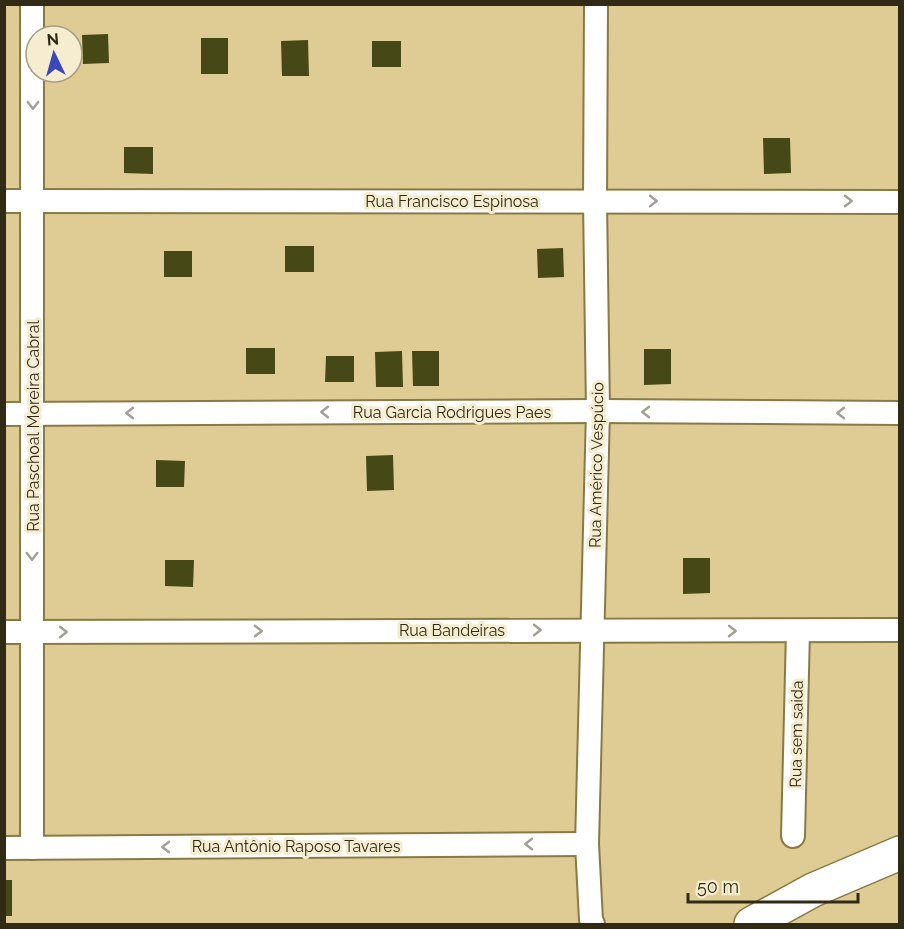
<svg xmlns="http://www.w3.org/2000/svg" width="904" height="929" font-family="Raleway,sans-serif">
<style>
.building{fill:#464915}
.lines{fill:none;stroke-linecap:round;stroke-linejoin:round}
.minor-casing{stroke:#8a7944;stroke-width:26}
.secondary-casing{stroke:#8a7944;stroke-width:36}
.minor{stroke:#fff;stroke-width:22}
.secondary{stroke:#fff;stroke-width:33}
.oneway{stroke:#a29f95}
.labels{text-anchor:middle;stroke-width:6;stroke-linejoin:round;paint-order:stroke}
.street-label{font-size:16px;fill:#312a14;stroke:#f6edd1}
</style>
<rect width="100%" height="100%" fill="#decc94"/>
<!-- building -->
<g class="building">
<polygon points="108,34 109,63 83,64 82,35"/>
<rect x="201" y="38" width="27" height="36"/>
<polygon points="308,40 309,76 282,76 281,41"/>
<rect x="372" y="41" width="29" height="26"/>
<polygon points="763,138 790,138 791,173 764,174"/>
<polygon points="124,147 153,147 153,174 124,173"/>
<rect x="285" y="246" width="29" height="26"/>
<polygon points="563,248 564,277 538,278 537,249"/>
<rect x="164" y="251" width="28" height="26"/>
<rect x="246" y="348" width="29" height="26"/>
<polygon points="644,349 671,349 671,384 644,385"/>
<polygon points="402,351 403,387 376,387 375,352"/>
<polygon points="412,351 439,351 439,386 413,386"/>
<polygon points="326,356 354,356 354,382 325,382"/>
<polygon points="393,455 394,490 367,491 366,456"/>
<polygon points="156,460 185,461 184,487 156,487"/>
<polygon points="683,558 710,558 710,593 683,594"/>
<polygon points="165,560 194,560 193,587 165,586"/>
<rect x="4" y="880" width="8" height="36"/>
</g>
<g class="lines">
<defs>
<g id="minor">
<polyline points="4,201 900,202"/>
<polyline points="4,414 598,411 900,413"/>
<polyline points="4,632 900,630"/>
<polyline points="793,836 798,631"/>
<polyline points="4,848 587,844"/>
<polyline points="32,848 32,4"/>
<polyline points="593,924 591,920 587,844 598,411 595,200 596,4"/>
</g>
<polyline id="secondary" points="751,924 813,890 900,853"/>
</defs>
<!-- minor casing -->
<use href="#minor" class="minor-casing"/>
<!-- secondary casing -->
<use href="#secondary" class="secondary-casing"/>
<!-- minor -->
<use href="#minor" class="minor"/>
<!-- secondary -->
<use href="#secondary" class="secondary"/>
</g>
<!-- one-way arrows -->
<defs><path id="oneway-chevron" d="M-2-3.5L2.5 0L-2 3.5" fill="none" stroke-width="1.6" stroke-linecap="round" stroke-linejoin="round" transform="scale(1.5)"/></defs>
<g class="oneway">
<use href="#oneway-chevron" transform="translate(33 105) rotate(90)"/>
<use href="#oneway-chevron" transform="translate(653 201)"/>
<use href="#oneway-chevron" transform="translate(848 201)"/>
<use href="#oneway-chevron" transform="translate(325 412) rotate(180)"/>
<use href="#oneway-chevron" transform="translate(646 412) rotate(-180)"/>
<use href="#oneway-chevron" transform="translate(130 413) rotate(180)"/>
<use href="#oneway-chevron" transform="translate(841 413) rotate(-180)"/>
<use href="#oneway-chevron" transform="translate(32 556) rotate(90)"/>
<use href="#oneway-chevron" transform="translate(537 630)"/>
<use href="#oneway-chevron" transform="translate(258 631)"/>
<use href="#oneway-chevron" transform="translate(732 631)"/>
<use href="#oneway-chevron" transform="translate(63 632)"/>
<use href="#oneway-chevron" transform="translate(529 844) rotate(180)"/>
<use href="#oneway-chevron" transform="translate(166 847) rotate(180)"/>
</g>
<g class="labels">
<!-- street labels -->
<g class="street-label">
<text x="452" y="207">Rua Francisco Espinosa</text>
<text x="452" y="418">Rua Garcia Rodrigues Paes</text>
<text transform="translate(33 426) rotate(-90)" y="6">Rua Paschoal Moreira Cabral</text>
<text transform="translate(596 465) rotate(-89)" y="6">Rua Américo Vespúcio</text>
<text x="452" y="636">Rua Bandeiras</text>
<text transform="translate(796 734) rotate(-89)" y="6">Rua sem saida</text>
<text x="296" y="852">Rua Antônio Raposo Tavares</text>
</g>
</g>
<!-- border -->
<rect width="904" height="929" fill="none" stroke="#312a14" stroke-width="12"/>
<!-- north arrow -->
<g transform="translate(54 54) rotate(355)"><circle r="28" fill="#f6edd1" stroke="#a79f85" stroke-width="1.5"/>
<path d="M0-4.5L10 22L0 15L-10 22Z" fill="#3b48bc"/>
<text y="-9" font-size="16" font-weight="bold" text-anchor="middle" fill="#312a14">N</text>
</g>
<!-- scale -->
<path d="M688 893v9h170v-9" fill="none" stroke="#312a14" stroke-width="3"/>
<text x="697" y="893" font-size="18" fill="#312a14" stroke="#f6edd1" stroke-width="4.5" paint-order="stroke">50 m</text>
</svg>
